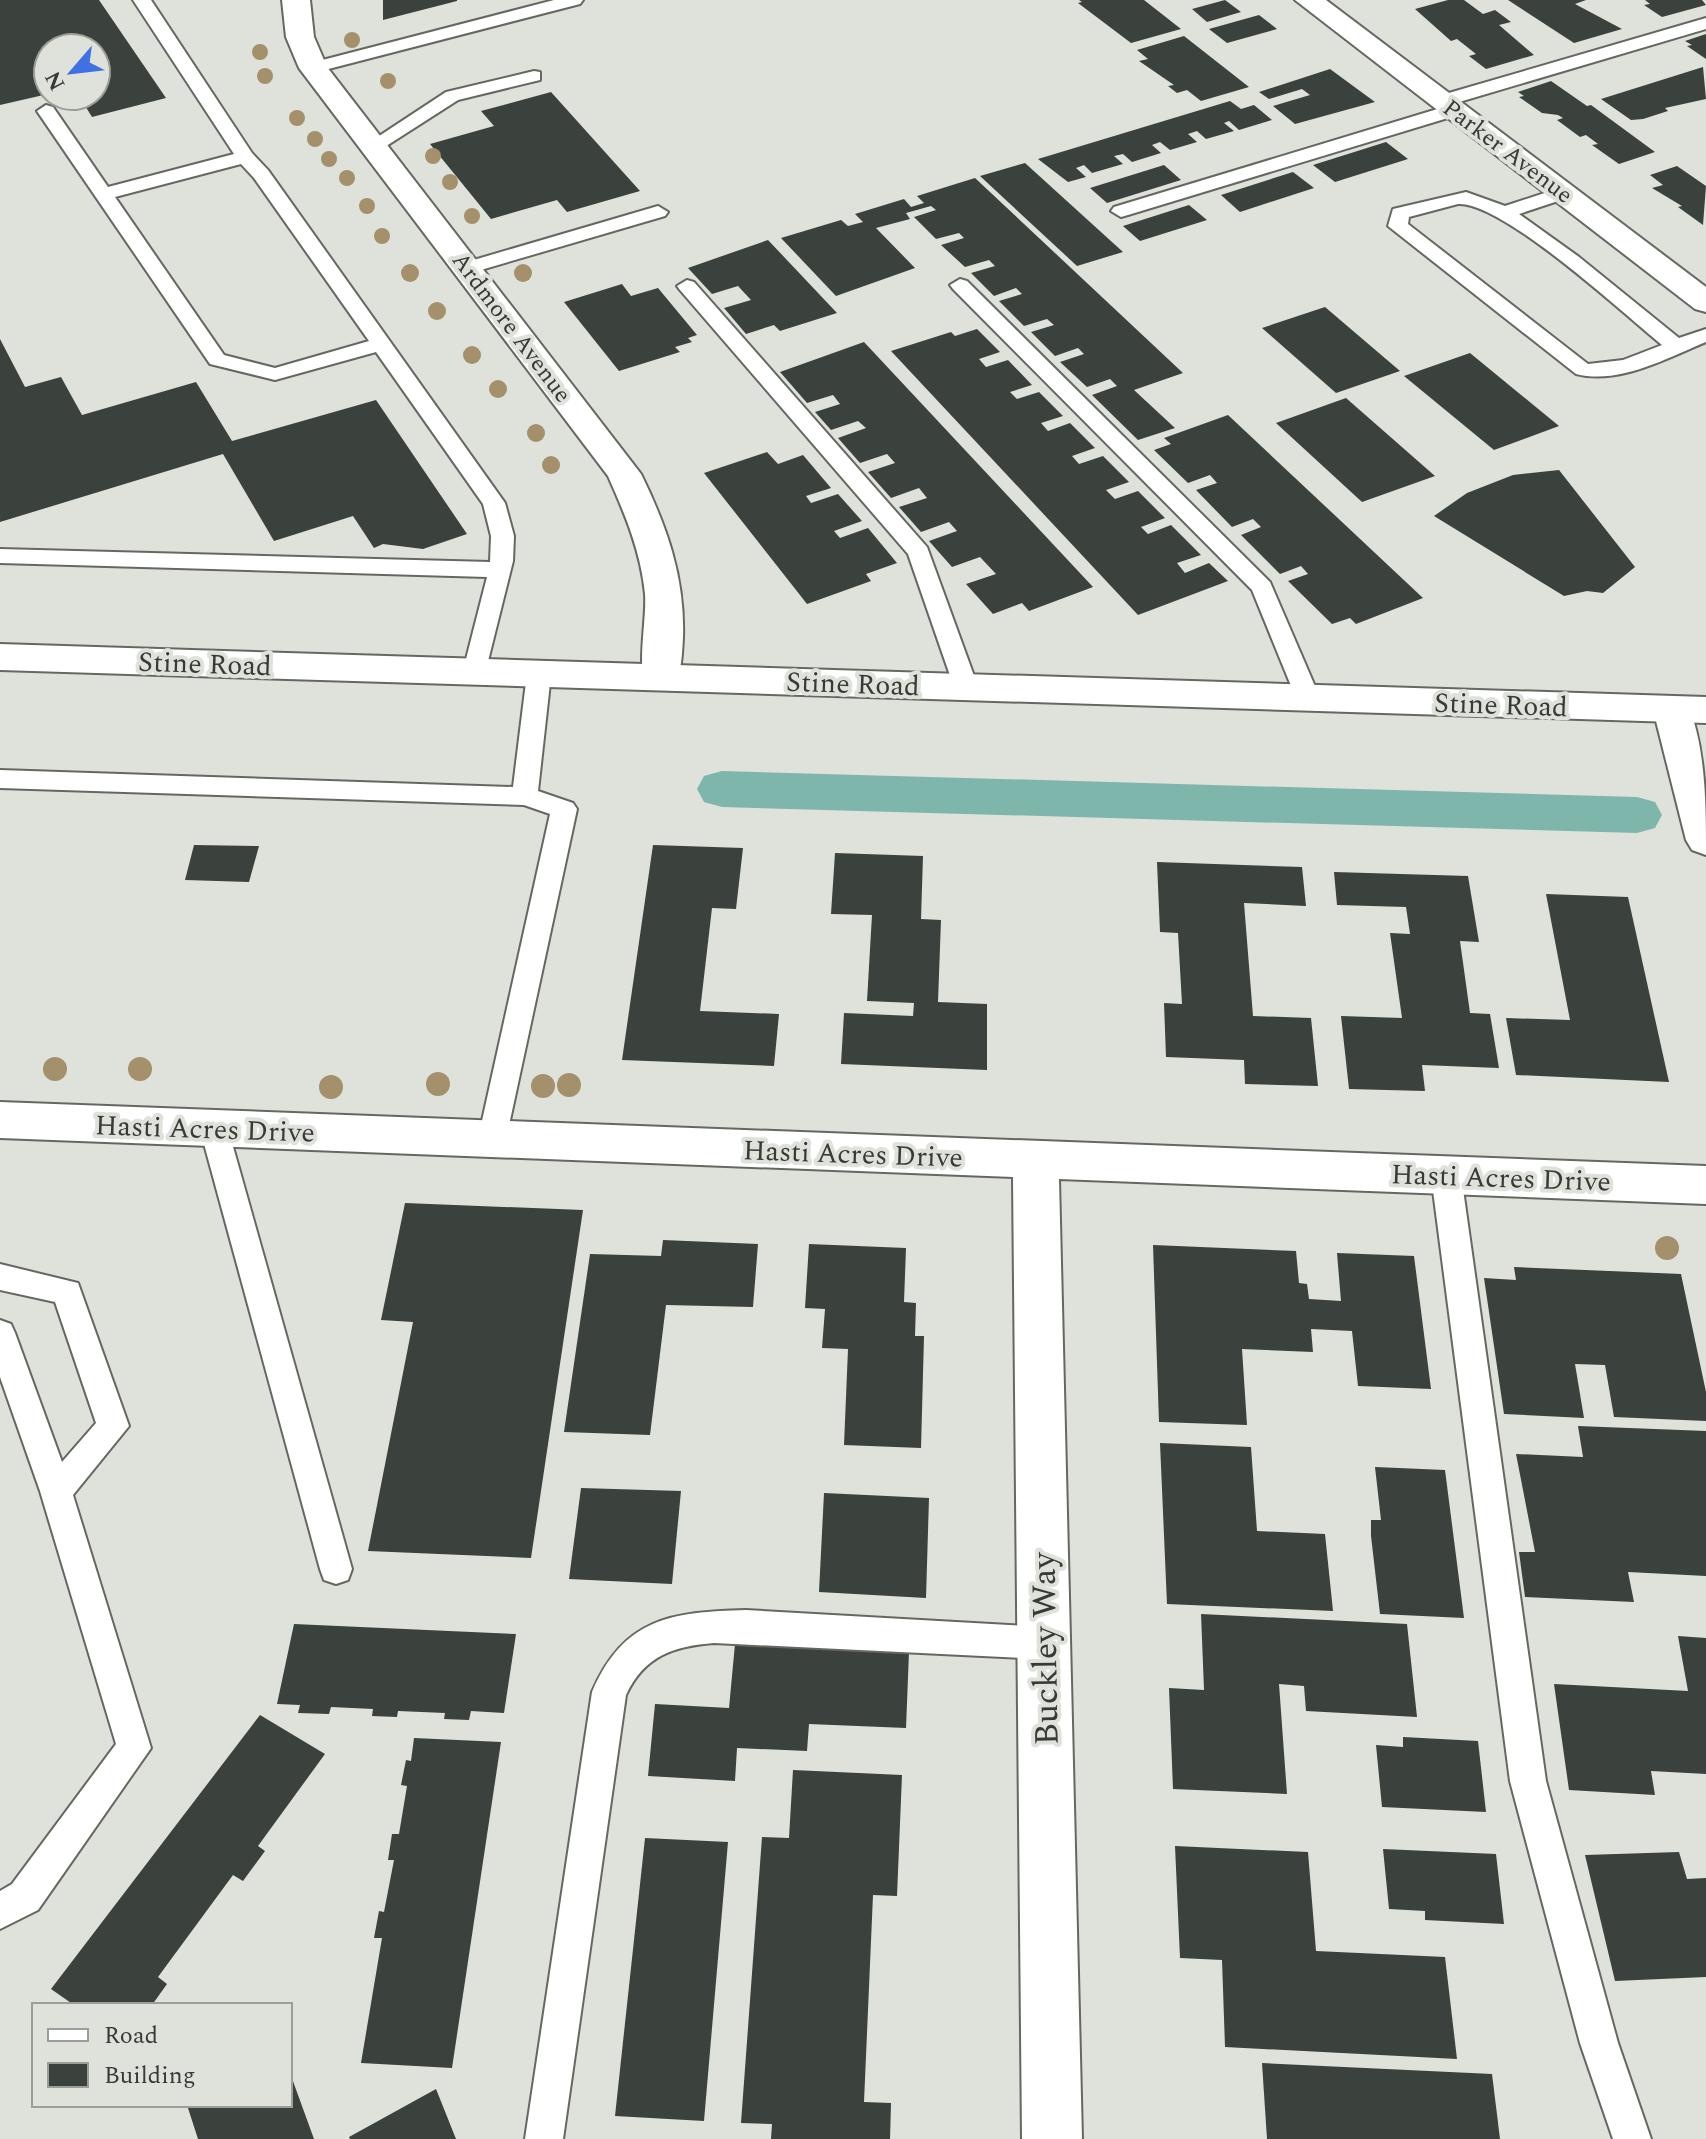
<svg xmlns="http://www.w3.org/2000/svg" width="1706" height="2139" font-family="Spectral,serif">
<style>
.lines{fill:none;stroke-linecap:round;stroke-linejoin:round}
.canal{fill:#7fb6ab;fill-rule:evenodd}
.building{fill:#3b413c}
.lane-casing{stroke:#656861;stroke-width:4}
.street-casing{stroke:#656861;stroke-width:4}
.secondary-casing{stroke:#656861;stroke-width:4}
.lane{fill:#fff;fill-rule:evenodd}
.street{fill:#fff;fill-rule:evenodd}
.secondary{fill:#fff;fill-rule:evenodd}
.tree{fill:#a4906a}
.labels{text-anchor:middle;stroke-width:8;stroke-linejoin:round;paint-order:stroke}
.far-street-label{font-size:24px;fill:#383a37;stroke:#dee2da}
.street-label{font-size:28px;fill:#383a37;stroke:#dee2da}
.near-street-label{font-size:34px;fill:#383a37;stroke:#dee2da}
</style>
<rect width="100%" height="100%" fill="#dee2da"/>
<g class="lines">
<!-- canal -->
<polygon class="canal" points="722,771 1637,797 1655,802 1662,815 1655,828 1637,833 722,807 704,802 697,789 704,776"/>
</g>
<!-- building -->
<g class="building">
<polygon points="0,0 99,0 166,98 92,117 79,96 96,96 96,48 48,48 48,94 0,105"/>
<polygon points="383,0 457,0 457,1 383,20"/>
<polygon points="1079,0 1144,0 1181,29 1131,43 1078,3 1082,2"/>
<polygon points="1225,0 1241,12 1207,22 1192,9"/>
<polygon points="1448,0 1464,0 1483,14 1495,10 1511,22 1499,25 1534,55 1486,69 1469,56 1476,54 1457,39 1451,41 1415,9"/>
<polygon points="1508,0 1586,0 1575,4 1622,29 1574,43"/>
<polygon points="1645,0 1702,0 1706,5 1662,17 1644,5 1650,4"/>
<polygon points="1259,15 1277,29 1227,43 1209,29"/>
<polygon points="1706,34 1706,59 1687,46 1692,45 1685,41"/>
<polygon points="1184,36 1249,87 1201,101 1187,90 1177,93 1168,86 1174,85 1139,61 1148,59 1137,50"/>
<polygon points="1703,67 1706,99 1665,108 1668,111 1643,119 1631,120 1601,99"/>
<polygon points="1330,69 1375,102 1295,124 1273,106 1310,95 1302,89 1269,99 1259,92"/>
<polygon points="1551,81 1587,106 1591,105 1655,152 1619,164 1592,145 1598,144 1586,135 1580,137 1557,120 1563,118 1558,115 1542,113 1519,97 1524,96 1518,92"/>
<polygon points="551,92 640,191 567,212 557,200 491,219 430,144 494,126 481,111"/>
<polygon points="1230,101 1241,109 1254,105 1272,120 1239,130 1229,121 1224,123 1234,131 1206,139 1197,131 1188,134 1197,142 1170,150 1160,142 1152,145 1161,153 1132,162 1123,154 1114,156 1123,164 1092,173 1084,165 1076,168 1086,177 1068,182 1038,159"/>
<polygon points="1386,142 1408,159 1335,182 1313,165"/>
<polygon points="1025,163 1123,252 1077,266 980,176"/>
<polygon points="1164,165 1181,180 1107,203 1090,188"/>
<polygon points="1677,166 1706,186 1703,225 1678,207 1682,206 1652,188 1663,185 1650,175"/>
<polygon points="1293,172 1314,188 1240,212 1221,195"/>
<polygon points="975,178 1183,373 1134,390 1175,428 1138,440 1092,395 1117,386 1110,379 1087,387 1060,362 1084,354 1078,348 1055,356 1031,332 1054,325 1047,319 1024,326 999,301 1022,294 1016,288 994,296 971,273 995,266 989,260 965,267 941,245 964,238 959,233 936,239 914,217 936,210 931,206 906,213 910,219 876,228 915,268 836,296 781,238 841,220 848,226 863,222 855,214 904,199 911,207 924,203 917,196"/>
<polygon points="1189,205 1207,220 1140,241 1123,226"/>
<polygon points="768,240 837,313 780,331 774,325 746,334 724,308 751,300 738,286 712,294 688,268"/>
<polygon points="622,284 631,296 658,288 697,335 688,338 692,342 675,347 680,352 619,371 564,302"/>
<polygon points="1325,307 1400,371 1336,393 1262,328"/>
<polygon points="977,329 1000,352 979,359 986,367 1008,360 1032,385 1010,392 1017,399 1039,392 1063,416 1041,423 1048,431 1070,423 1095,448 1072,456 1079,464 1103,456 1129,482 1106,490 1115,499 1138,491 1165,518 1141,527 1148,534 1171,525 1201,555 1177,563 1185,573 1209,563 1228,581 1138,615 891,351 951,332 955,336"/>
<polygon points="0,339 25,387 61,377 82,415 196,382 232,441 376,400 467,534 423,549 383,544 374,548 353,516 274,541 223,454 0,522"/>
<polygon points="864,342 1093,587 1029,611 1022,603 993,614 966,584 996,574 980,557 952,567 929,541 957,531 949,522 921,532 899,507 927,498 919,488 891,498 868,472 895,463 887,454 860,463 838,438 866,428 858,421 831,430 815,412 840,404 833,395 807,403 780,372"/>
<polygon points="1470,353 1559,426 1494,450 1404,376"/>
<polygon points="1346,398 1435,476 1362,502 1276,423"/>
<polygon points="1228,415 1423,598 1356,624 1350,618 1332,624 1288,581 1308,574 1301,566 1280,574 1241,535 1261,527 1253,519 1232,527 1196,490 1217,483 1210,475 1188,483 1154,450 1171,444 1164,438"/>
<polygon points="767,452 778,464 803,455 831,488 806,496 811,503 838,494 862,521 834,531 840,538 868,528 897,563 866,574 871,581 807,604 704,473"/>
<polygon points="1559,470 1635,567 1603,593 1587,591 1564,596 1434,516 1467,493 1513,475"/>
<polygon points="194,845 259,846 249,882 185,880"/>
<polygon points="653,845 743,848 736,909 712,908 700,1011 779,1014 774,1066 622,1060"/>
<polygon points="835,853 923,856 921,919 941,920 938,1002 987,1004 987,1070 841,1064 844,1013 913,1016 914,1003 867,1001 872,915 831,914"/>
<polygon points="1157,862 1302,867 1306,906 1244,903 1253,1016 1311,1018 1318,1086 1245,1084 1244,1060 1166,1057 1164,1003 1182,1004 1178,933 1160,932"/>
<polygon points="1334,872 1468,876 1479,942 1460,941 1470,1013 1490,1014 1499,1068 1422,1065 1425,1091 1349,1089 1341,1016 1402,1018 1390,933 1410,934 1406,907 1337,905"/>
<polygon points="1546,894 1628,897 1669,1082 1516,1075 1506,1018 1570,1020"/>
<polygon points="405,1203 583,1210 531,1558 368,1551 413,1322 381,1320"/>
<polygon points="663,1240 758,1244 753,1307 666,1305 650,1435 564,1432 590,1254 661,1256"/>
<polygon points="809,1244 906,1248 904,1302 916,1303 915,1336 924,1336 921,1448 844,1445 848,1349 822,1348 825,1309 805,1308"/>
<polygon points="1153,1245 1296,1251 1299,1283 1307,1284 1309,1299 1341,1301 1337,1253 1414,1256 1431,1389 1358,1386 1352,1331 1311,1329 1313,1352 1242,1349 1247,1425 1159,1422"/>
<polygon points="1514,1267 1681,1274 1706,1392 1706,1421 1614,1417 1605,1365 1575,1364 1584,1418 1504,1414 1484,1278 1516,1280"/>
<polygon points="1578,1426 1706,1431 1706,1576 1628,1572 1634,1602 1525,1597 1519,1552 1535,1552 1516,1454 1583,1457"/>
<polygon points="1160,1443 1251,1447 1257,1531 1325,1534 1333,1611 1167,1604"/>
<polygon points="1375,1467 1445,1470 1464,1618 1380,1614 1371,1536 1371,1520 1381,1520"/>
<polygon points="581,1488 681,1491 672,1584 569,1579"/>
<polygon points="824,1493 929,1498 926,1598 819,1592"/>
<polygon points="1201,1614 1407,1624 1417,1717 1306,1711 1304,1686 1279,1684 1287,1794 1173,1789 1169,1688 1204,1690"/>
<polygon points="294,1624 516,1634 504,1713 471,1711 469,1720 444,1719 445,1713 398,1711 397,1717 372,1716 373,1709 331,1707 329,1714 298,1713 300,1705 277,1704"/>
<polygon points="1678,1636 1706,1638 1706,1774 1651,1771 1655,1795 1569,1790 1554,1684 1688,1691"/>
<polygon points="735,1644 909,1652 906,1728 809,1724 807,1751 737,1748 735,1781 648,1776 655,1704 729,1708"/>
<polygon points="260,1715 325,1754 258,1846 265,1851 243,1881 233,1875 158,1977 167,1984 152,2005 74,2005 51,1989"/>
<polygon points="1403,1737 1478,1741 1486,1812 1382,1807 1376,1745 1403,1747"/>
<polygon points="414,1738 501,1742 452,2068 361,2063 382,1938 374,1938 379,1911 384,1912 394,1860 388,1860 392,1834 399,1834 407,1786 401,1785 406,1760 411,1761"/>
<polygon points="793,1770 902,1775 897,1896 873,1895 864,2102 891,2103 890,2139 771,2139 772,2124 741,2123 762,1837 789,1838"/>
<polygon points="645,1838 728,1842 704,2121 615,2116"/>
<polygon points="1175,1846 1308,1852 1316,1951 1445,1957 1457,2059 1225,2047 1222,1960 1180,1958"/>
<polygon points="1383,1849 1496,1854 1504,1924 1425,1920 1425,1911 1389,1909"/>
<polygon points="1679,1852 1687,1879 1706,1878 1706,1977 1615,1981 1585,1855"/>
<polygon points="1262,2063 1492,2074 1500,2139 1267,2139"/>
<polygon points="290,2073 314,2139 198,2139 187,2105 290,2105"/>
<polygon points="436,2089 456,2139 350,2139 349,2137"/>
</g>
<g class="lines">
<defs>
<g id="lane">
<path d="M133 0H151L252 153 268 170 505 503 514 536 513 561 484 677H466L463 671 487 577 0 563V549L490 562 491 536 483 504 376 352 275 380 210 364 37 111 46 105 53 107 108 187 234 154ZM241 164 254 178 369 341 275 368 224 355 115 197Z"/>
<polygon points="554,0 583,0 580,4 313,73 304,68 307,64"/>
<polygon points="1706,18 1706,29 1449,105 1442,107 1433,101 1435,97"/>
<polygon points="534,71 540,72 540,80 458,100 380,150 373,152 364,146 446,92"/>
<polygon points="1454,104 1463,110 1461,114 1128,215 1121,217 1111,211 1114,207"/>
<path d="M1563 187 1570 189 1573 193 1570 197 1519 214 1579 257 1679 338 1706 329V342C1667 358 1619 385 1576 374L1388 226 1393 209 1466 192 1505 206ZM1458 204C1503 202 1624 314 1662 345L1623 360 1588 364 1408 224 1409 217Z"/>
<polygon points="658,206 668,212 665,216 474,272 460,272 457,268 460,264"/>
<polygon points="960,279 967,281 1270,582 1320,698 1317,704 1299,704 1296,698 1252,590 953,289 950,285"/>
<polygon points="687,280 694,282 927,547 978,687 975,693 957,693 954,687 908,554 680,290 677,286"/>
<polygon points="539,666 548,668 551,674 538,791 573,803 577,809 506,1139 502,1147 492,1151 482,1147 478,1139 550,814 524,805 0,788 0,770 513,787 527,674 530,668"/>
<polygon points="214,1117 224,1121 228,1129 352,1569 348,1580 336,1584 324,1580 320,1569 200,1129 204,1121"/>
<polygon points="1446,1163 1456,1167 1461,1175 1546,1781 1618,2043 1651,2139 1613,2139 1580,2043 1510,1781 1431,1175 1436,1167"/>
<polygon points="0,1264 78,1283 129,1426 73,1495 151,1748 38,1910 0,1929 0,1891 12,1884 116,1744 40,1491 0,1377 0,1320 11,1324 15,1333 62,1462 96,1423 55,1302 0,1290"/>
<path d="M746 1610 1043 1627 1055 1632 1060 1643 1055 1654 1043 1659 714 1643C674 1646 644 1656 626 1695L563 2139H525L592 1692C624 1618 671 1612 746 1610Z"/>
</g>
<g id="street">
<path d="M282 0H310L314 37 327 67 641 474C667 527 685 578 683 637 682 654 682 672 673 686L660 690 647 686C636 669 647 619 645 594 641 552 625 514 608 476L299 68 286 37Z"/>
<polygon points="1295,0 1326,0 1706,287 1706,312 1695,309"/>
<path d="M1672 696 1686 700C1706 745 1706 804 1706 855L1692 850 1686 840 1653 709 1658 700Z"/>
<polygon points="0,1102 1706,1166 1706,1204 1059,1179 1082,2139 1022,2139 1013,1177 0,1138"/>
</g>
<polygon id="secondary" points="0,644 1706,697 1706,723 0,670"/>
</defs>
<!-- lane casing -->
<use href="#lane" class="lane-casing"/>
<!-- street casing -->
<use href="#street" class="street-casing"/>
<!-- secondary casing -->
<use href="#secondary" class="secondary-casing"/>
<!-- lane -->
<use href="#lane" class="lane"/>
<!-- street -->
<use href="#street" class="street"/>
<!-- secondary -->
<use href="#secondary" class="secondary"/>
</g>
<!-- trees -->
<g class="tree">
<circle cx="352" cy="40" r="8"/>
<circle cx="260" cy="52" r="8"/>
<circle cx="265" cy="76" r="8"/>
<circle cx="388" cy="81" r="8"/>
<circle cx="297" cy="118" r="8"/>
<circle cx="315" cy="139" r="8"/>
<circle cx="433" cy="156" r="8"/>
<circle cx="329" cy="159" r="8"/>
<circle cx="347" cy="178" r="8"/>
<circle cx="450" cy="182" r="8"/>
<circle cx="367" cy="206" r="8"/>
<circle cx="472" cy="216" r="8"/>
<circle cx="382" cy="236" r="8"/>
<circle cx="410" cy="273" r="9"/>
<circle cx="523" cy="273" r="9"/>
<circle cx="437" cy="311" r="9"/>
<circle cx="472" cy="355" r="9"/>
<circle cx="498" cy="389" r="9"/>
<circle cx="536" cy="433" r="9"/>
<circle cx="551" cy="465" r="9"/>
<circle cx="55" cy="1069" r="12"/>
<circle cx="140" cy="1069" r="12"/>
<circle cx="438" cy="1084" r="12"/>
<circle cx="569" cy="1085" r="12"/>
<circle cx="543" cy="1086" r="12"/>
<circle cx="331" cy="1087" r="12"/>
<circle cx="1667" cy="1248" r="12"/>
</g>
<g class="labels">
<!-- far-street labels -->
<g class="far-street-label">
<text transform="translate(1508 151) rotate(37)" y="8">Parker Avenue</text>
<text transform="translate(512 327) rotate(53)" y="8">Ardmore Avenue</text>
</g>
<!-- street labels -->
<g class="street-label">
<text transform="translate(205 663) rotate(2)" y="10">Stine Road</text>
<text transform="translate(853 683) rotate(2)" y="10">Stine Road</text>
<text transform="translate(1501 704) rotate(2)" y="10">Stine Road</text>
<text transform="translate(205 1128) rotate(2)" y="10">Hasti Acres Drive</text>
<text transform="translate(853 1153) rotate(2)" y="10">Hasti Acres Drive</text>
<text transform="translate(1501 1177) rotate(2)" y="10">Hasti Acres Drive</text>
</g>
<!-- near-street labels -->
<g class="near-street-label">
<text transform="translate(1044 1649) rotate(-91)" y="12">Buckley Way</text>
</g>
</g>
<!-- legend -->
<rect x="32" y="2003" width="260" height="104" fill="#dee2da" stroke="#9c9f99" stroke-width="2"/>
<rect x="48" y="2029" width="40" height="12" fill="#ffffff" stroke="#9c9f99" stroke-width="2"/>
<text x="104" y="2043" font-size="24" fill="#383a37">Road</text>
<rect x="48" y="2063" width="40" height="24" fill="#3b413c" stroke="#9c9f99" stroke-width="2"/>
<text x="104" y="2083" font-size="24" fill="#383a37">Building</text>
<!-- north arrow -->
<g transform="translate(72 72) rotate(242)"><circle r="38" fill="#dee2da" stroke="#9c9f99" stroke-width="2"/>
<path d="M0-6L14 30L0 20L-14 30Z" fill="#3f71e2"/>
<text y="-12" font-size="22" font-weight="bold" text-anchor="middle" fill="#383a37">N</text>
</g>
</svg>
